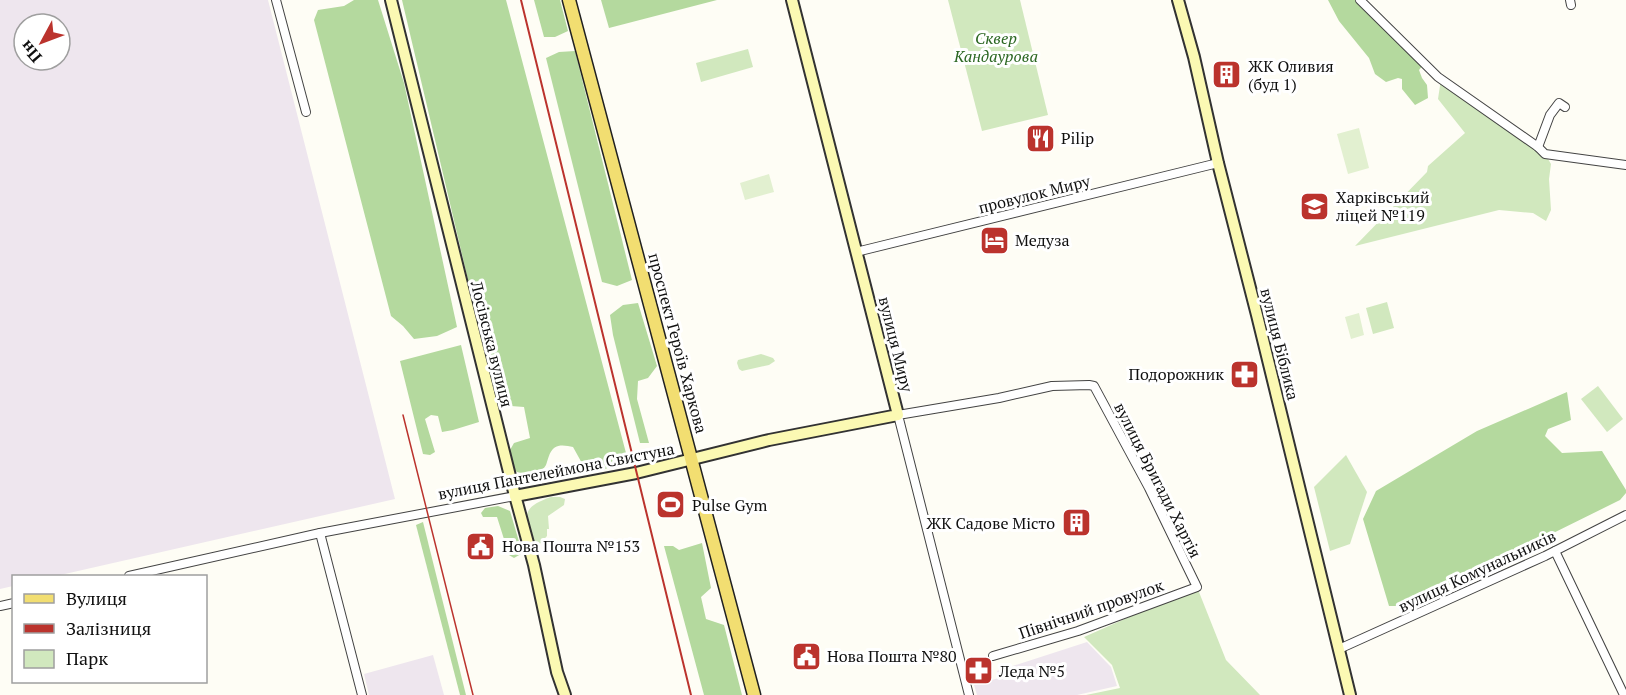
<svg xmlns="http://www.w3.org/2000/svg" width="1626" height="695" font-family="'PT Serif',serif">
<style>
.industrial{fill:#eee6ee;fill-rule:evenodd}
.green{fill:#d1e8be}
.forest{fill:#b4d99e}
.pitch{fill:#e2f0d0}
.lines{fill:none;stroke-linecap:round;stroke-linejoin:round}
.street-casing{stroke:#434343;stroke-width:10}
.secondary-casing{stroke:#323232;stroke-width:14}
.primary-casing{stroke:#212121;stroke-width:15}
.street{stroke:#fff;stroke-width:8}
.secondary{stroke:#fbf9b3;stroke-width:10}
.primary{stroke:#f2de71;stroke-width:12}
.tram{stroke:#bb332d;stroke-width:1.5}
.rail{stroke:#bb332d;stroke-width:2}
.labels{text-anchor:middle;stroke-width:6;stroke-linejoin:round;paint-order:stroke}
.park-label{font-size:16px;font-style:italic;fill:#2b6722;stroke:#fff}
.poi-label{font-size:16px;fill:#101010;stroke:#fff;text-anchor:start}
.street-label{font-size:16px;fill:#101010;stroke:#fff}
</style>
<rect width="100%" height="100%" fill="#fefdf5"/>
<!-- industrial -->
<g class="industrial">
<path d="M0 0H268L395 499 56 576H14L13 586 0 589ZM24 24H60V60H24Z"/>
<polygon points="1087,642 1111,667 1117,686 1077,695 977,695 974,685 999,678 997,671"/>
<polygon points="433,655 444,695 369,695 364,674"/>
</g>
<!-- green -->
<g class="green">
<polygon points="948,0 1020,0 1048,115 982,131"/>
<polygon points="748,49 753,67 701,82 696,63"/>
<polygon points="1441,79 1545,154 1551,164 1549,179 1551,210 1546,221 1533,213 1499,210 1355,246 1427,172 1428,166 1465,133 1438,99"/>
<polygon points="1387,302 1394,328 1373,334 1366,308"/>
<polygon points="761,354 773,358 775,361 769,365 742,371 739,369 737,363 738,360"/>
<polygon points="1598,386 1623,419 1607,432 1581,399"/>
<polygon points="1346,455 1367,492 1350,544 1330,551 1314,487"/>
<path d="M551 497H560L565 499 564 505 548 516 549 529H547V536L535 549C527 519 516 509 551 497Z"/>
<polygon points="1197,587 1226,660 1260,695 1086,695 1120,688 1112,665 1084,637"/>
</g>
<!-- forest -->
<g class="forest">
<polygon points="354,0 378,0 404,83 457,327 437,336 414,339 403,326 391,316 314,20 318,10 344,6"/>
<path d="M402 0H506L626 453 621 462 603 470H591L583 465 573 447C567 446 560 444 554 448 549 452 548 460 546 465 540 476 524 475 515 471L510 450 514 443 530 438 524 407 511 406 498 407Z"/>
<polygon points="534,0 560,0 568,31 555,37 544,37"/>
<polygon points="601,0 717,0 609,28"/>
<polygon points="1328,0 1360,0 1424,64 1419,70 1422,78 1427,85 1428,98 1415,105 1402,89 1402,79 1398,78 1386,82 1375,74 1369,58 1339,21"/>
<polygon points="575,51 632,280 617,286 602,282 546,58 559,52"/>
<polygon points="638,303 657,366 648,378 638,381 637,399 649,443 640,443 613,335 610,315 623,305"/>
<polygon points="461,345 479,422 453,430 442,432 438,416 431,415 425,419 435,452 430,455 423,454 400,361"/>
<polygon points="1567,392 1571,420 1548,429 1545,436 1562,453 1602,451 1626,490 1626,493 1620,500 1406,606 1389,606 1363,519 1376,491 1477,431"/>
<polygon points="498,506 510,511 520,545 521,554 514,558 509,555 497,517 483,517 481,513 485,508"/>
<polygon points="423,522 466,695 460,695 416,525"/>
<polygon points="702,543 711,588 701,597 706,619 724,625 742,695 704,695 664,546 673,546 679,550"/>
</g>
<!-- pitch -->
<g class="pitch">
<polygon points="1359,128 1369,168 1348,174 1337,134"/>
<polygon points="769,174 774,192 745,200 740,183"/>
<polygon points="1359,313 1364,335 1351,339 1345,317"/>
</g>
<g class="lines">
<defs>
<g id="street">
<polyline points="276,0 306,112"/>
<polyline points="1360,0 1438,77 1538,147 1545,154 1626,165"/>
<polyline points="1570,0 1571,5"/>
<polyline points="1538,147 1550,115 1559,103 1565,107"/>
<polyline points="856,252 1218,163"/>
<polyline points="320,533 362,695"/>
<polyline points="1555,551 1624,695"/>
<polyline points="129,576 320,533 515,496"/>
<polyline points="0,606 14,603"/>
<polyline points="1339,649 1545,556 1626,515"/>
<polyline points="969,695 898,415 999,398 1052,386 1089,385 1094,386 1149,488 1197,587 1078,631 993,656"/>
</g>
<g id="secondary">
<polyline points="391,0 513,488 534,565 557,672 565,695"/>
<polyline points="1178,0 1194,57 1218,163 1257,315 1350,695"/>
<polyline points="515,496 636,473 769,440 898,415 792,0"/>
</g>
<polyline id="primary" points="569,0 754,695"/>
</defs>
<!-- street casing -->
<use href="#street" class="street-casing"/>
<!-- secondary casing -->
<use href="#secondary" class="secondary-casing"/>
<!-- primary casing -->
<use href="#primary" class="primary-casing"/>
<!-- street -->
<use href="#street" class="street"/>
<!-- secondary -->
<use href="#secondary" class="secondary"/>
<!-- primary -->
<use href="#primary" class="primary"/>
<!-- tram -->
<polyline class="tram" points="403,415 473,695"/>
<!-- rail -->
<polyline class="rail" points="521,0 691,695"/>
</g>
<!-- icons -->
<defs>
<symbol id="building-square" viewBox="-11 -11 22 22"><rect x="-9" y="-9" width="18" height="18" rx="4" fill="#bb332d" stroke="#fff"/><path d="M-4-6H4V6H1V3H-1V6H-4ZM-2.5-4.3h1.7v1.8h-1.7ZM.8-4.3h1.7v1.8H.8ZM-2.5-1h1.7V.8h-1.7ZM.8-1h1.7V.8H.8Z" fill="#fff"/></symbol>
<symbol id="restaurant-square" viewBox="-11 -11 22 22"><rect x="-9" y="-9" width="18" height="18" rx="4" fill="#bb332d" stroke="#fff"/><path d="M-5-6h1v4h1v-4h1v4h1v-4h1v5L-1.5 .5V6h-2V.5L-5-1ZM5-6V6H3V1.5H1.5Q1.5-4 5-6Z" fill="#fff"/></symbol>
<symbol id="school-square" viewBox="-11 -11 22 22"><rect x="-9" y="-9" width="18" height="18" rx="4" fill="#bb332d" stroke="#fff"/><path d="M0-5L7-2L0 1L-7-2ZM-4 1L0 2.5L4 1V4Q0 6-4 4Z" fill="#fff"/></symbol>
<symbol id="hotel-square" viewBox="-11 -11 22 22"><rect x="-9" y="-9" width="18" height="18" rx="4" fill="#bb332d" stroke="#fff"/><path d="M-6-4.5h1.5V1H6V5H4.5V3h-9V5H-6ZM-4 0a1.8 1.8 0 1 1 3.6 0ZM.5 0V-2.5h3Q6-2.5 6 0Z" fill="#fff"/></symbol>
<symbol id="pharmacy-square" viewBox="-11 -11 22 22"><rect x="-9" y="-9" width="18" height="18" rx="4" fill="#bb332d" stroke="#fff"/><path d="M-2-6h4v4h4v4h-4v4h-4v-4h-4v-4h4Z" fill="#fff"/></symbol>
<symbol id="stadium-square" viewBox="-11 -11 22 22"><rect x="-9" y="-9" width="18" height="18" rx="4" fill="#bb332d" stroke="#fff"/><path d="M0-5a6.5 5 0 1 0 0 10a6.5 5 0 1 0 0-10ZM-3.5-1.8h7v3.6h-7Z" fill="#fff"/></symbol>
<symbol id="civic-square" viewBox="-11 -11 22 22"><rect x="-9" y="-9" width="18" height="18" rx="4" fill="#bb332d" stroke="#fff"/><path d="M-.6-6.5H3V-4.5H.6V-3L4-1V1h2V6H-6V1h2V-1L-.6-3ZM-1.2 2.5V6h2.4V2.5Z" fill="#fff"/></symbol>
</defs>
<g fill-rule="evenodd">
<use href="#building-square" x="1210" y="58" width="33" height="33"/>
<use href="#restaurant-square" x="1024" y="122" width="33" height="33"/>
<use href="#school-square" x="1298" y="190" width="33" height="33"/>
<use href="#hotel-square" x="978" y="224" width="33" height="33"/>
<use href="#pharmacy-square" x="1228" y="358" width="33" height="33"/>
<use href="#stadium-square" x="654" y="488" width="33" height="33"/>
<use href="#building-square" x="1060" y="506" width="33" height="33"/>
<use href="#civic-square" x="464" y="530" width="33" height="33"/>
<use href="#civic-square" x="790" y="640" width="33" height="33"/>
<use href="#pharmacy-square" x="962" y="654" width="33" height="33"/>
</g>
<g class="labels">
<!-- park labels -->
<g class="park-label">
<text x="996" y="44">Сквер<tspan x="996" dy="18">Кандаурова</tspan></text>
</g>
<!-- poi labels -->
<g class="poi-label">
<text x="1248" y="72">ЖК Оливия<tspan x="1248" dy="18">(буд 1)</tspan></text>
<text x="1061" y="144">Pilip</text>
<text x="1336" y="203">Харківський<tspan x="1336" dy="18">ліцей №119</tspan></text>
<text x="1015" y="246">Медуза</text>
<text x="1224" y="380" text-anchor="end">Подорожник</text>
<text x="692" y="511">Pulse Gym</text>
<text x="1055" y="529" text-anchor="end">ЖК Садове Місто</text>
<text x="502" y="552">Нова Пошта №153</text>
<text x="827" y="662">Нова Пошта №80</text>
<text x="999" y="677">Леда №5</text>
</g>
<!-- street labels -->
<g class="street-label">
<text transform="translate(1034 194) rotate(-14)" y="6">провулок Миру</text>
<text transform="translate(678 343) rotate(75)" y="6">проспект Героїв Харкова</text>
<text transform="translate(492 344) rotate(76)" y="6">Лосівська вулиця</text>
<text transform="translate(896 344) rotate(76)" y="6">вулиця Миру</text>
<text transform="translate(1280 344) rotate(76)" y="6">вулиця Біблика</text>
<text transform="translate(556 471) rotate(-11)" y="6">вулиця Пантелеймона Свистуна</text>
<text transform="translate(1158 480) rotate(63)" y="6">вулиця Бригади Хартія</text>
<text transform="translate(1477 571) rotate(-25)" y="6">вулиця Комунальників</text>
<text transform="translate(1091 609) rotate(-19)" y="6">Північний провулок</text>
</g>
</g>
<!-- legend -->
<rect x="12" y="575" width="195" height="108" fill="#ffffff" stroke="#9f9f9f" stroke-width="1.5"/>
<rect x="24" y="594" width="30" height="9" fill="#f2de71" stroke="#9f9f9f" stroke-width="1.5"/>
<text x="66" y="605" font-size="18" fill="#101010">Вулиця</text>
<rect x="24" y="624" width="30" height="9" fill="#bb332d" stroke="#9f9f9f" stroke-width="1.5"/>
<text x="66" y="635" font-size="18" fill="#101010">Залізниця</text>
<rect x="24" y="650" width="30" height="18" fill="#d1e8be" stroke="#9f9f9f" stroke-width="1.5"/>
<text x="66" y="665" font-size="18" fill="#101010">Парк</text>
<!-- north arrow -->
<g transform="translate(42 42) rotate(229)"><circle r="28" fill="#ffffff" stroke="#9f9f9f" stroke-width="1.5"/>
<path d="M0-4.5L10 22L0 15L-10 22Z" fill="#bb332d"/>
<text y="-9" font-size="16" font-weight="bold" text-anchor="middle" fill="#101010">Пн</text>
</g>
</svg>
